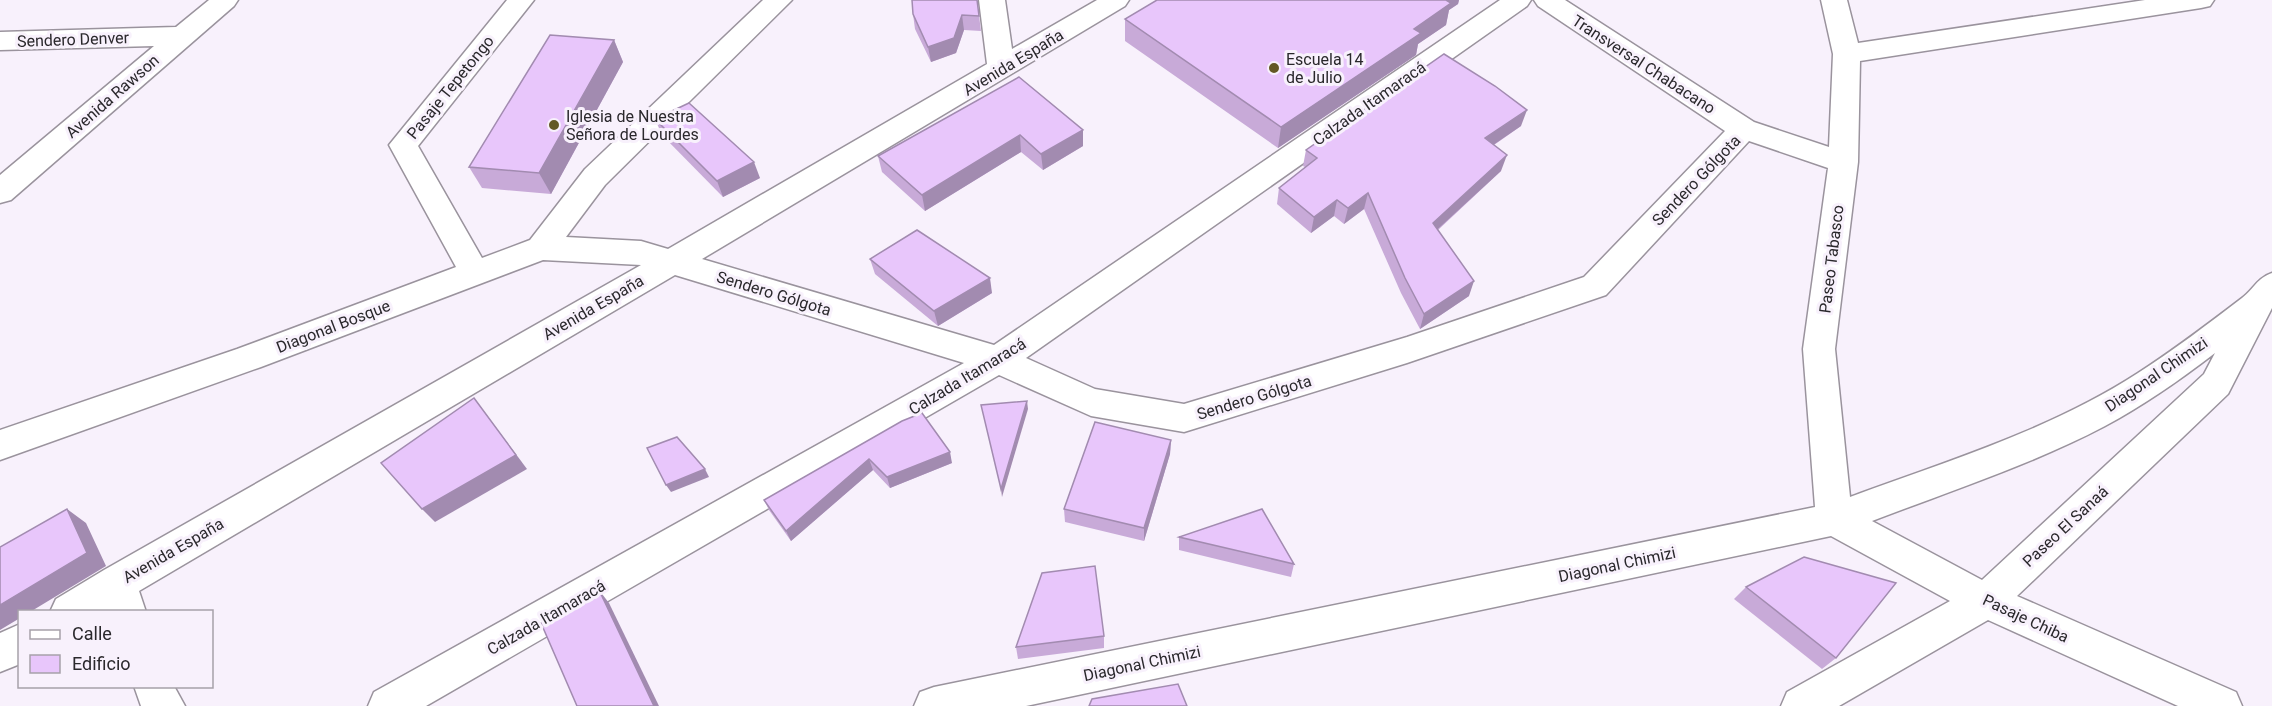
<svg xmlns="http://www.w3.org/2000/svg" width="2272" height="706" font-family="Roboto,sans-serif">
<style>
.lines{fill:none;stroke-linecap:round;stroke-linejoin:round}
.minor-casing{stroke:#9a939d;stroke-width:3}
.minor{fill:#fff;fill-rule:evenodd}
.wall{fill:#c8aad8}
.shaded-wall{fill:#a28bb0}
.building{fill:#e8c6fb;stroke:#a28bb0;stroke-width:1.5}
.poi-dot{fill:#635824;stroke:#f8f1fc;stroke-width:2}
.labels{text-anchor:middle;stroke-width:6;stroke-linejoin:round;paint-order:stroke}
.street-label{font-size:16px;fill:#2a282c;stroke:#f8f1fc}
.poi-label{font-size:16px;fill:#2a282c;stroke:#f8f1fc;text-anchor:start}
</style>
<rect width="100%" height="100%" fill="#f8f1fc"/>
<g class="lines">
<defs>
<g id="minor">
<polygon points="209,0 238,0 234,6 11,200 0,203 0,175 154,46 0,50 0,32 176,27"/>
<path d="M507 0H534L418 146 482 258 530 240 585 169 763 0H792L605 185 566 237 641 241 668 249 987 64 979 0H1005L1012 49 1097 0H1129L1125 6 702 259 994 345 1500 0H1531L1527 6 1026 358 1095 389 1184 404 1407 337 1584 277 1725 131 1538 6 1534 0H1565L1754 122 1829 147 1833 54 1821 0H1847L1858 43 2145 0H2214L2210 6 2201 8 1860 61 1858 162 1835 349 1850 497C1948 461 2050 430 2138 373 2174 350 2208 324 2242 298 2254 289 2257 278 2272 273V308L2228 394 2017 596 2236 692 2242 706H2178L1988 620 1839 706H1781L1787 692 1950 601 1831 536 1026 706H914L920 692 934 687 1815 507 1803 349 1828 168 1749 141 1606 295 1407 363 1184 432 1091 416 999 375 426 706H368L374 692 964 363 675 275 139 591 146 612H50L56 599 104 570 641 265 543 260 261 367 0 460V430L237 349 456 267 389 145ZM2215 353 2204 374 1982 580 1872 521C1950 491 2031 465 2105 426 2144 405 2180 380 2215 353Z"/>
<polygon points="20,624 20,664 0,672 0,633"/>
<polygon points="134,686 174,686 185,706 141,706"/>
</g>
</defs>
<!-- minor casing -->
<use href="#minor" class="minor-casing"/>
<!-- minor -->
<use href="#minor" class="minor"/>
</g>
<!-- wall -->
<g class="wall">
<polygon points="977,0 981,31 964,30 956,53 931,62 915,29 913,14"/>
<polygon points="1157,0 1459,0 1458,4 1449,10 1446,25 1418,44 1416,55 1278,148 1125,41 1125,19"/>
<polygon points="614,40 623,62 551,194 482,188 469,167"/>
<polygon points="1019,77 1083,130 1083,146 1043,170 1021,152 925,211 882,172 878,156"/>
<polygon points="655,119 760,178 723,197 662,135"/>
<polygon points="1521,126 1494,145 1501,171 1438,230 1469,296 1420,329 1401,293 1364,209 1344,224 1334,216 1311,233 1277,204 1279,188 1305,167 1303,166 1306,150"/>
<polygon points="870,259 992,293 938,326 875,274"/>
<polygon points="902,421 952,463 890,488 873,470 791,541 769,510 764,500"/>
<polygon points="1171,440 1170,454 1144,541 1065,522 1064,509"/>
<polygon points="1179,537 1294,564 1291,577 1179,550"/>
<polygon points="1746,587 1836,658 1822,669 1734,599"/>
<polygon points="1104,636 1104,648 1018,659 1016,647"/>
</g>
<!-- shaded-wall -->
<g class="shaded-wall">
<polygon points="1441,0 1459,0 1458,4 1449,10 1446,25 1418,44 1416,55 1278,148 1281,127 1414,29"/>
<polygon points="962,15 964,30 956,53 931,62 928,47"/>
<polygon points="614,40 623,62 551,194 539,173"/>
<polygon points="1527,110 1521,126 1480,154 1485,138"/>
<polygon points="1083,130 1083,146 1043,170 1041,154"/>
<polygon points="1020,135 1021,152 925,211 922,195"/>
<polygon points="1507,155 1501,171 1428,238 1433,223"/>
<polygon points="754,162 760,178 723,197 717,181"/>
<polygon points="1368,193 1364,209 1344,224 1348,208"/>
<polygon points="1337,200 1334,216 1311,233 1314,217"/>
<polygon points="990,278 992,293 938,326 934,311"/>
<polygon points="1474,281 1469,296 1420,329 1424,314"/>
<polygon points="474,398 527,469 435,522 422,509"/>
<polygon points="1027,401 1028,409 1002,497 1001,489"/>
<polygon points="1171,440 1170,454 1144,541 1144,528"/>
<polygon points="950,452 952,463 890,488 887,477"/>
<polygon points="869,459 873,470 791,541 786,531"/>
<polygon points="705,469 709,477 671,492 666,485"/>
<polygon points="67,509 86,523 106,566 30,612 20,612 20,618 0,630 0,605"/>
<polygon points="599,590 609,603 659,706 654,706"/>
</g>
<!-- building -->
<g class="building">
<polygon points="912,0 977,0 979,16 962,15 954,38 928,47 913,14"/>
<polygon points="1157,0 1446,0 1451,3 1414,29 1421,33 1281,127 1125,19"/>
<polygon points="550,35 614,40 539,173 469,167"/>
<polygon points="1444,54 1495,86 1527,110 1485,138 1507,155 1433,223 1474,281 1424,314 1405,278 1368,193 1348,208 1337,200 1314,217 1279,188 1317,158 1306,150"/>
<polygon points="1019,77 1083,130 1041,154 1020,135 922,195 878,156"/>
<polygon points="689,103 754,162 717,181 655,119"/>
<polygon points="917,230 990,278 934,311 870,259"/>
<polygon points="474,398 516,455 422,509 381,463"/>
<polygon points="1027,401 1001,489 981,405"/>
<polygon points="922,413 950,452 887,477 869,459 786,531 764,500 902,421"/>
<polygon points="1095,422 1171,440 1144,528 1064,509"/>
<polygon points="677,437 705,469 666,485 647,448"/>
<polygon points="67,509 87,553 0,605 0,547"/>
<polygon points="1262,509 1294,564 1179,537"/>
<polygon points="1804,557 1896,583 1836,658 1746,587"/>
<polygon points="1095,566 1104,636 1016,647 1042,573"/>
<polygon points="599,590 654,706 577,706 541,623"/>
<polygon points="1178,684 1187,706 1089,706 1092,699"/>
</g>
<!-- markers -->
<g class="poi-dot">
<circle cx="1274" cy="68" r="6"/>
<circle cx="554" cy="125" r="6"/>
</g>
<g class="labels">
<!-- street labels -->
<g class="street-label">
<text transform="translate(73 39) rotate(-2)" y="6">Sendero Denver</text>
<text transform="translate(1013 62) rotate(-31)" y="6">Avenida España</text>
<text transform="translate(1644 64) rotate(33)" y="6">Transversal Chabacano</text>
<text transform="translate(450 87) rotate(-51)" y="6">Pasaje Tepetongo</text>
<text transform="translate(112 96) rotate(-41)" y="6">Avenida Rawson</text>
<text transform="translate(1369 103) rotate(-35)" y="6">Calzada Itamaracá</text>
<text transform="translate(1696 180) rotate(-46)" y="6">Sendero Gólgota</text>
<text transform="translate(1831 259) rotate(-83)" y="6">Paseo Tabasco</text>
<text transform="translate(774 293) rotate(17)" y="6">Sendero Gólgota</text>
<text transform="translate(593 307) rotate(-30)" y="6">Avenida España</text>
<text transform="translate(333 326) rotate(-21)" y="6">Diagonal Bosque</text>
<text transform="translate(2156 374) rotate(-34)" y="6">Diagonal Chimizi</text>
<text transform="translate(967 376) rotate(-31)" y="6">Calzada Itamaracá</text>
<text transform="translate(1254 397) rotate(-17)" y="6">Sendero Gólgota</text>
<text transform="translate(2065 526) rotate(-43)" y="6">Paseo El Sanaá</text>
<text transform="translate(173 550) rotate(-30)" y="6">Avenida España</text>
<text transform="translate(1617 564) rotate(-12)" y="6">Diagonal Chimizi</text>
<text transform="translate(546 617) rotate(-30)" y="6">Calzada Itamaracá</text>
<text transform="translate(2026 618) rotate(25)" y="6">Pasaje Chiba</text>
<text transform="translate(1142 663) rotate(-12)" y="6">Diagonal Chimizi</text>
</g>
<!-- poi labels -->
<g class="poi-label">
<text x="1286" y="65">Escuela 14<tspan x="1286" dy="18">de Julio</tspan></text>
<text x="566" y="122">Iglesia de Nuestra<tspan x="566" dy="18">Señora de Lourdes</tspan></text>
</g>
</g>
<!-- legend -->
<rect x="18" y="610" width="195" height="78" fill="#f8f1fc" stroke="#a6a1a9" stroke-width="1.5"/>
<rect x="30" y="630" width="30" height="9" fill="#ffffff" stroke="#a6a1a9" stroke-width="1.5"/>
<text x="72" y="640" font-size="18" fill="#2a282c">Calle</text>
<rect x="30" y="655" width="30" height="18" fill="#e8c6fb" stroke="#a6a1a9" stroke-width="1.5"/>
<text x="72" y="670" font-size="18" fill="#2a282c">Edificio</text>
</svg>
